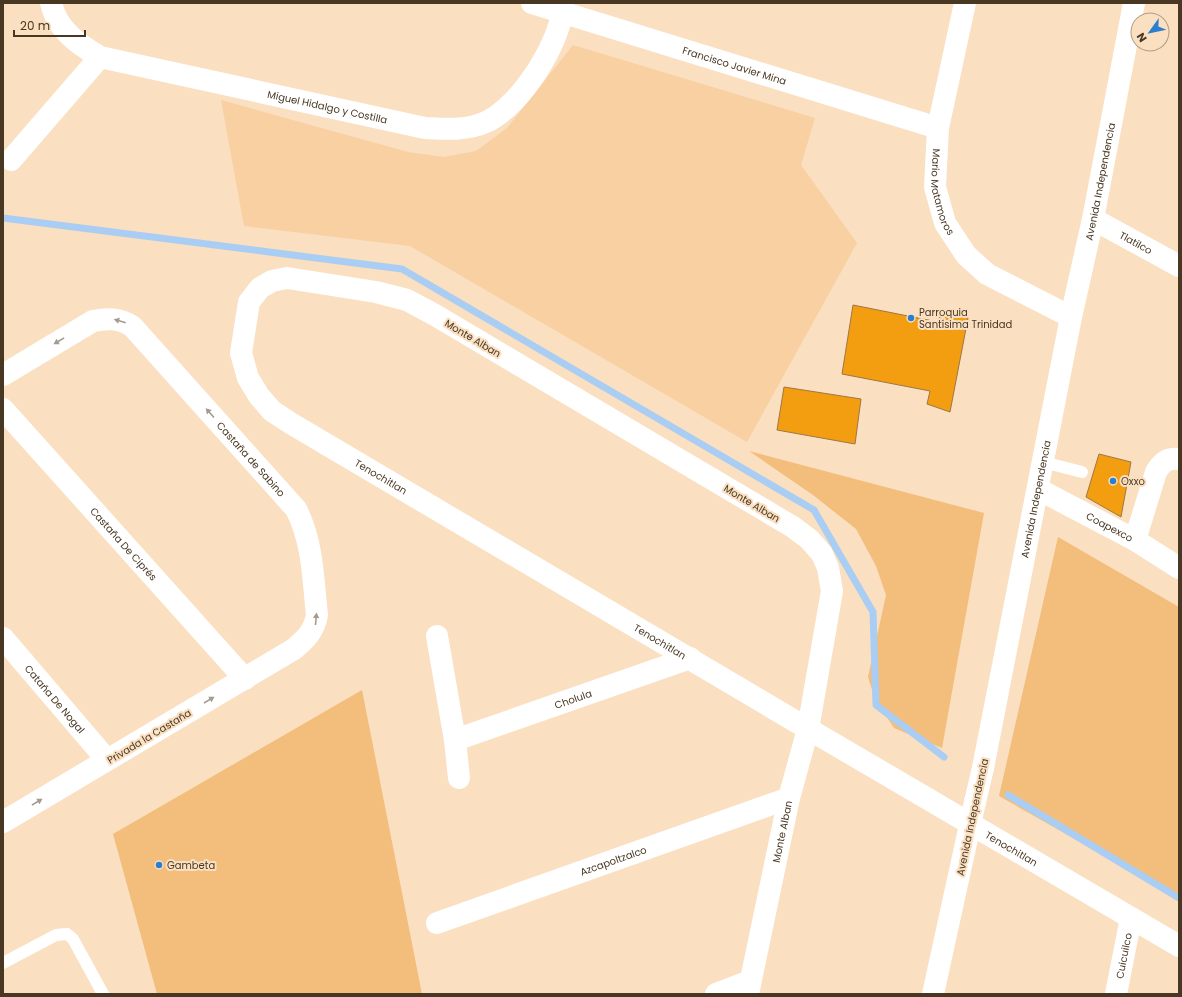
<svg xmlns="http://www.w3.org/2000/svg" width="1182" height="997" font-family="Poppins,sans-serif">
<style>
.built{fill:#f8d0a2}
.green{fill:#f3bd7c}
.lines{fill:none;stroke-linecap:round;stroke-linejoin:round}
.stream{stroke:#aacdf3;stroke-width:7}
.building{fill:#f39e10;stroke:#9f7645}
.lane{stroke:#fff;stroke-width:12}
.street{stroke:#fff;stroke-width:22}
.secondary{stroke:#fff;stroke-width:22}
.oneway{fill:#a49b90}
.poi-dot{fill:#2a80ce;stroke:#fadfc1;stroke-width:1.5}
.labels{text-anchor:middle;stroke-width:4;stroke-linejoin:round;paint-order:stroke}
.street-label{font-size:10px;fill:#483722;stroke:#fadfc1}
.poi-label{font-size:10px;fill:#483722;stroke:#fadfc1;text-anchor:start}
</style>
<rect width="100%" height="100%" fill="#fadfc1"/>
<!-- built -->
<polygon class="built" points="573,45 815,118 801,165 857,243 747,442 410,246 244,226 221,100 408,152 444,157 476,151 507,128"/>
<!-- green -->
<g class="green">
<polygon points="749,451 984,513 942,748 894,728 875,699 868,677 886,595 876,566 856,529 813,495"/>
<polygon points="1058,537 1179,607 1179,898 999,796"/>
<polygon points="362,690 422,994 157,994 113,834"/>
</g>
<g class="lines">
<!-- stream -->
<g class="stream">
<polyline points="3,218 402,269 814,510 873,612 876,705 944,757"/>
<polyline points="1008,795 1179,898"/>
</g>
</g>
<!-- building -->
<g class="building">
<polygon points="853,305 938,322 942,309 968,318 950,412 927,404 930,391 842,374"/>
<polygon points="784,387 861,399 855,444 777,430"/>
<polygon points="1099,454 1131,462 1121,517 1086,497"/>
</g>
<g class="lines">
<!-- lane -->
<g class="lane">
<polyline points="1043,462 1082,472"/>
<polyline points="3,963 56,935 67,934 73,939 103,994"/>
</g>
<!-- street -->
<g class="street">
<path id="s1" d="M51 3C57 30 78 44 100 57L425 128C446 129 466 131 486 122 520 107 563 40 563 3"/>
<path id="s2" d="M532 3 938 128"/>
<path id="s3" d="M965 3 938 128 935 187 945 223 966 255 987 274 1071 317"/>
<polyline points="11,160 100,57"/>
<path id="s4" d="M1093 219 1179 266"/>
<path id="s5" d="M3 375 93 321C108 318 119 318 132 326L296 509C313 542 313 579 317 615 314 631 306 639 294 649L3 822"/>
<path id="s6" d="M3 409 245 679"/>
<path id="s7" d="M1038 489 1135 540 1179 568"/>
<path d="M1135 540 1156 472C1162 462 1167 458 1179 459"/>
<polyline points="437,636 455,740 459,778"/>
<path id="s8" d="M3 638 107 760"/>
<path id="s9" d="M455 740 690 658"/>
<polyline points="975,802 983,768"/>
<path id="s10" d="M437 923 789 798"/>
<polyline points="716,994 750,981"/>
<path id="s11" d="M748 994 789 798 808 729 832 591 828 568 822 554 810 540 793 527 435 315 407 300 376 292 287 278 272 281 260 288 249 302 241 353 248 378 259 396 272 411 292 424C588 598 882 774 1179 946"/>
<path id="s12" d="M1116 994 1131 918"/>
</g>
<!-- secondary -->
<g class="secondary">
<path id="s13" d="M983 768 1071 317 1093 219 1134 3"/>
<polyline points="933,994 975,802"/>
</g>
</g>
<!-- one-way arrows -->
<defs><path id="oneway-solid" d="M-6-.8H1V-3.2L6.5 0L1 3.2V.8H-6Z"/></defs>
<g class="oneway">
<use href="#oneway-solid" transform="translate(120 321) rotate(-164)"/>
<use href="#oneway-solid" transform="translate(59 341) rotate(149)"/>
<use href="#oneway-solid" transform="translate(210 413) rotate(-132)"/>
<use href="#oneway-solid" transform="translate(316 619) rotate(-85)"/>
<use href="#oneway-solid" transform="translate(209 700) rotate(-31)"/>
<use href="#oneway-solid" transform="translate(37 802) rotate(-31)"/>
</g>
<!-- markers -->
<g class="poi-dot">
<circle cx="911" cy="318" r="4"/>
<circle cx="1113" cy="481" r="4"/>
<circle cx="159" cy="865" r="4"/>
</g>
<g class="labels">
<!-- street labels -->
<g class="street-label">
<text dy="4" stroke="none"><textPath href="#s2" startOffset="212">Francisco Javier Mina</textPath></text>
<text dy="4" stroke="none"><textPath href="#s1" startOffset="308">Miguel Hidalgo y Costilla</textPath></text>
<text dy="4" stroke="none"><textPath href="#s13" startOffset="598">Avenida Independencia</textPath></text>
<text dy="4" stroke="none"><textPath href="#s3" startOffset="193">Mario Matamoros</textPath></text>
<text dy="4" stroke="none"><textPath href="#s4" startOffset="49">Tlatilco</textPath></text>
<text transform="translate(473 338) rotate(31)" y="4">Monte Alban</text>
<text dy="4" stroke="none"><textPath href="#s5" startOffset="324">Castaña de Sabino</textPath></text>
<text dy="4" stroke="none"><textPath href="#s11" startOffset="1353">Tenochitlan</textPath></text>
<text dy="4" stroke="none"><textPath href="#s13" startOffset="274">Avenida Independencia</textPath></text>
<text transform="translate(752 503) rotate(31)" y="4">Monte Alban</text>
<text dy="4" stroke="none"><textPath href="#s7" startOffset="81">Coapexco</textPath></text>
<text dy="4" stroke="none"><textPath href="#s6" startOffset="181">Castaña De Ciprés</textPath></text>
<text dy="4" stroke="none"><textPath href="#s11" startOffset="1677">Tenochitlan</textPath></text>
<text dy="4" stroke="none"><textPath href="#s8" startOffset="80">Cataña De Nogal</textPath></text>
<text dy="4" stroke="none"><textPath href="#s9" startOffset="125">Cholula</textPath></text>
<text transform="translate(149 736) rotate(-31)" y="4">Privada la Castaña</text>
<text transform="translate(972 817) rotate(-78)" y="4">Avenida Independencia</text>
<text dy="4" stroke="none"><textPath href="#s11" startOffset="166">Monte Alban</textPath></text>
<text dy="4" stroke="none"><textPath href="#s11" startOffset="2085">Tenochitlan</textPath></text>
<text dy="4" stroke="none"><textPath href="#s10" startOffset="187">Azcapoltzalco</textPath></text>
<text dy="4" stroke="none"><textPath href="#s12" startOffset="39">Cuicuilco</textPath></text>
</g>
<!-- poi labels -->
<g class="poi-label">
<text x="919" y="316">Parroquia<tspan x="919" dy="12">Santísima Trinidad</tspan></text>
<text x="1121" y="485">Oxxo</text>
<text x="167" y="869">Gambeta</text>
</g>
</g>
<!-- border -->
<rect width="1182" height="997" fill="none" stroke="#483722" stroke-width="8"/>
<!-- north arrow -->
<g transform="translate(1150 32) rotate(237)"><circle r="19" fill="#fadfc1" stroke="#b39c81"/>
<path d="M0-3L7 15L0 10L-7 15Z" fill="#2a80ce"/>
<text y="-6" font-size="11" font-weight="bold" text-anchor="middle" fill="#483722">N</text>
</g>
<!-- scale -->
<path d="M14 30v6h71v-6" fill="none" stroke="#483722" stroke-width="2"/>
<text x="20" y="30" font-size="12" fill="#483722" stroke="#fadfc1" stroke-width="3" paint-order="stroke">20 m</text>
</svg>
